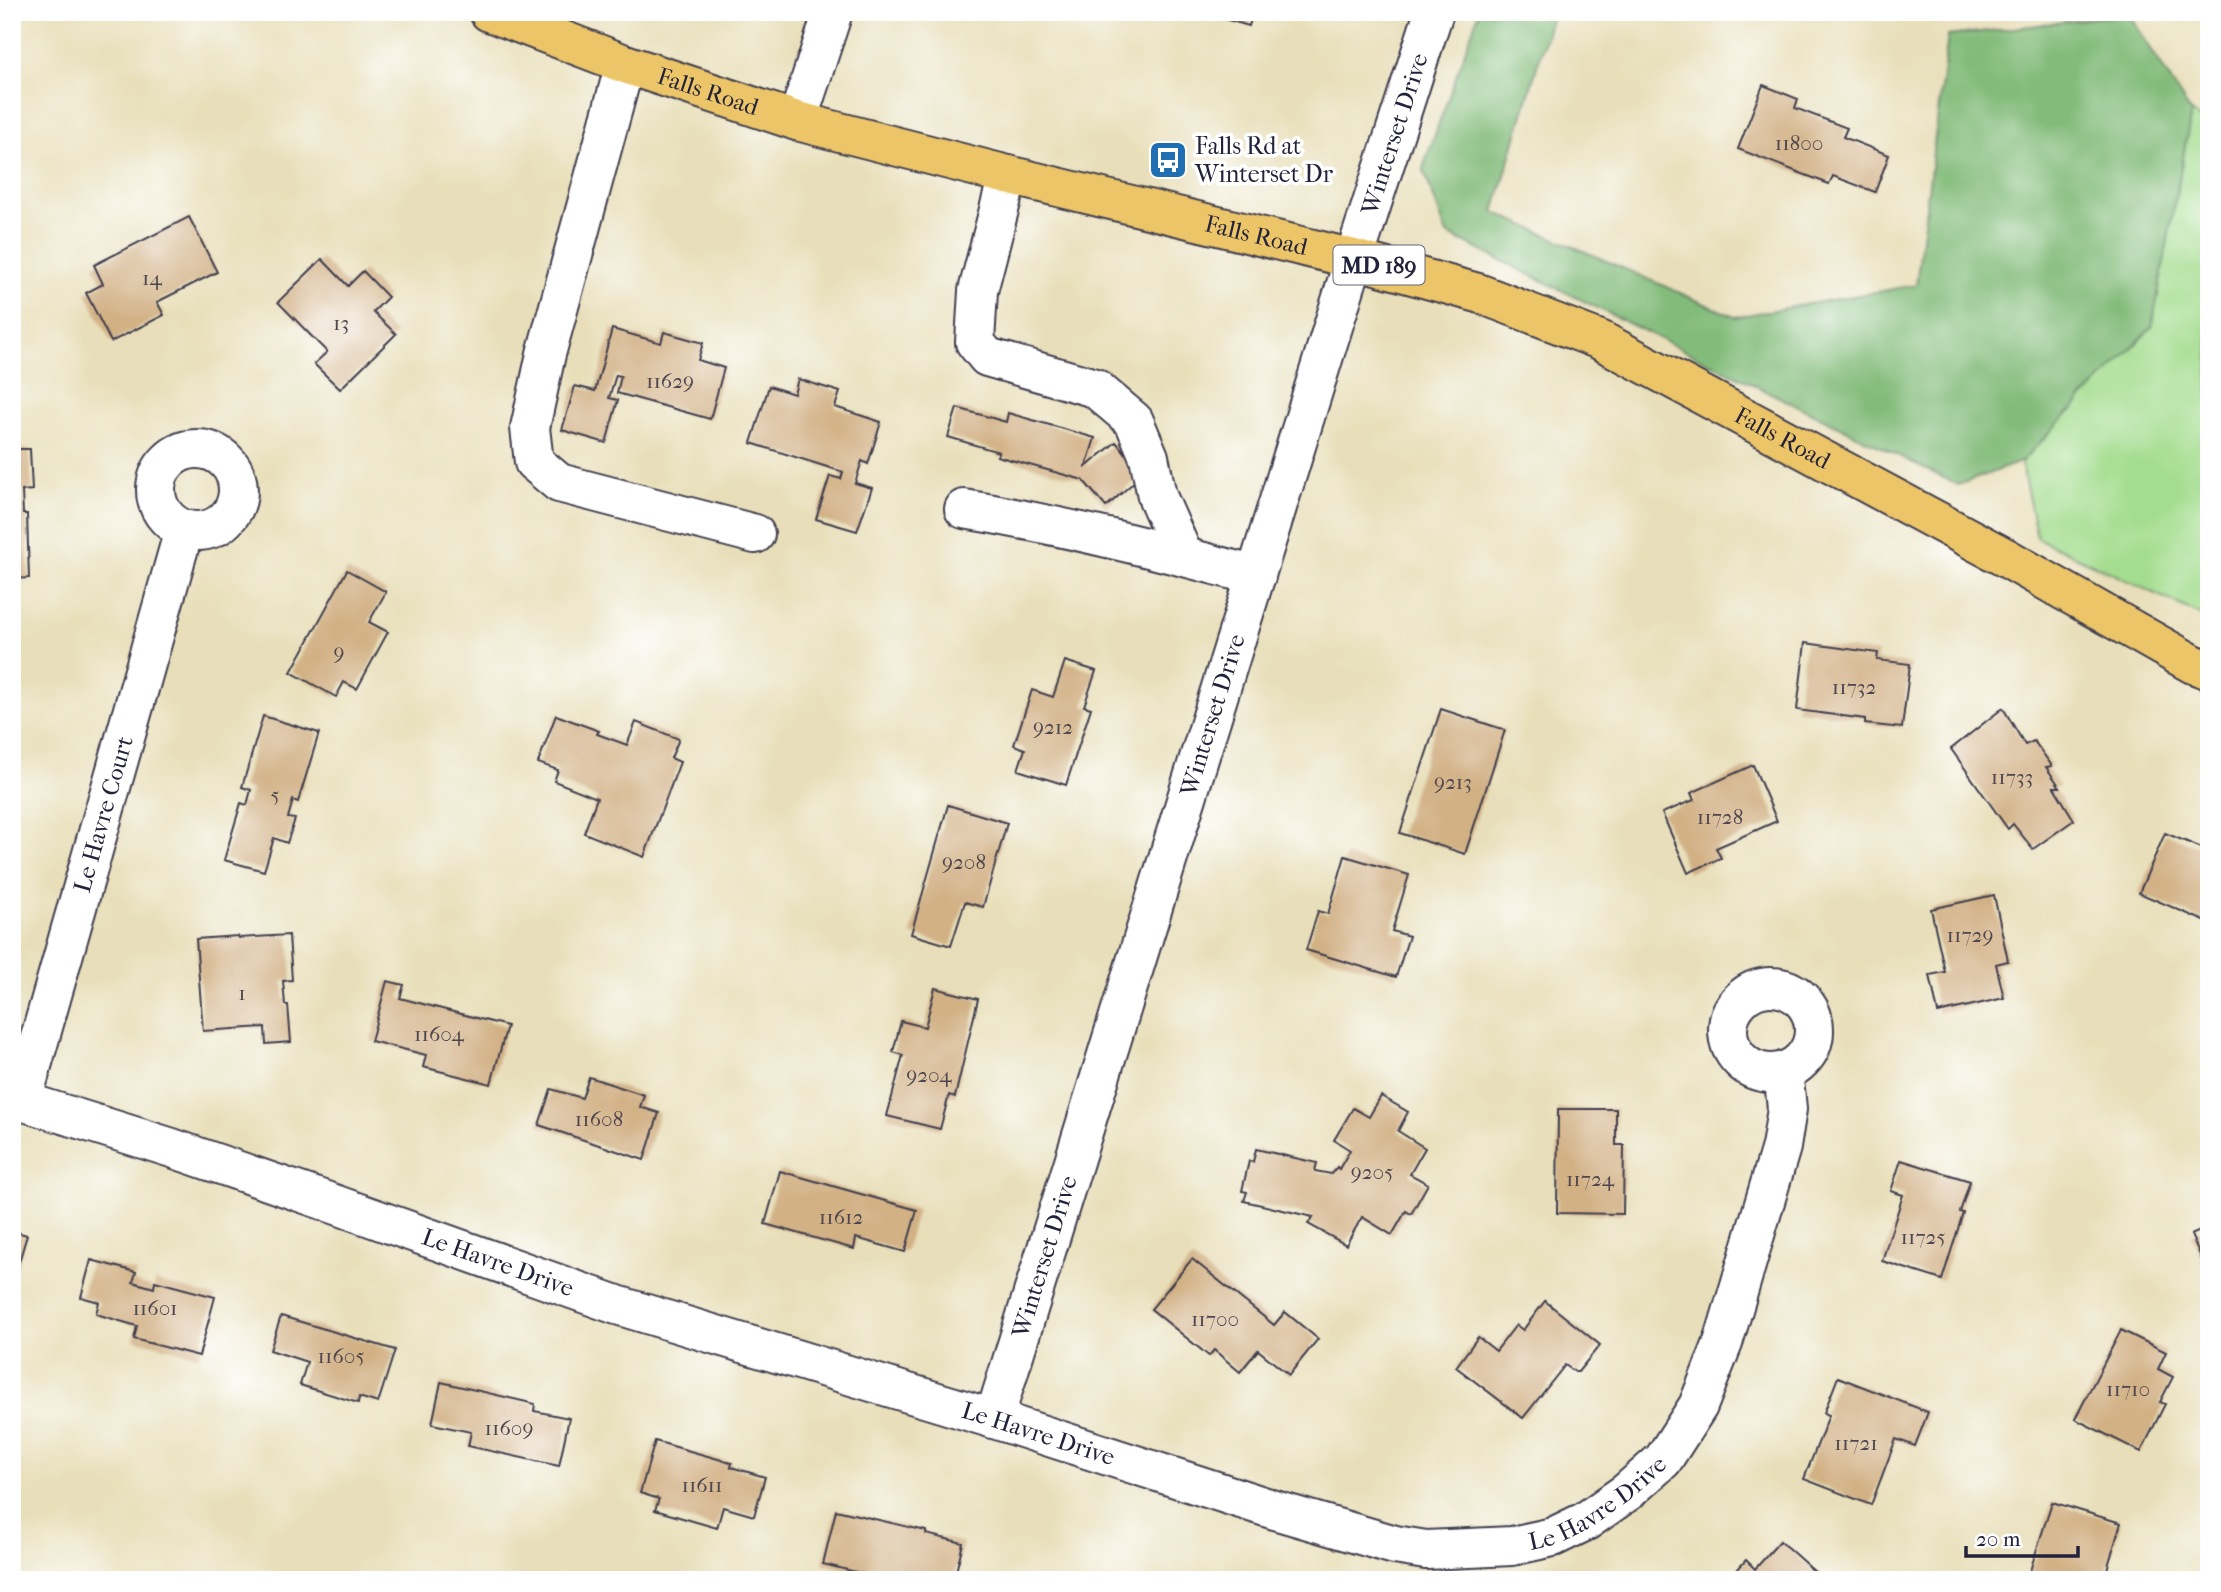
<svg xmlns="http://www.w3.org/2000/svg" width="2221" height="1592" font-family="'IM FELL French Canon',serif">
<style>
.green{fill:#a4dd8f;stroke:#638065;stroke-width:2}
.forest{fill:#83bc7a;stroke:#526f5a;stroke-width:2}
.building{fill:#d2b185}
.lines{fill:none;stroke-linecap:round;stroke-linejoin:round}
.minor-casing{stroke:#403e4e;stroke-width:42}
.major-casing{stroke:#403e4e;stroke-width:42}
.minor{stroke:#fff;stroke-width:38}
.major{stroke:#edc569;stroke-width:38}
.labels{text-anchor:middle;stroke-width:7;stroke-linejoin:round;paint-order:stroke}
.number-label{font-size:21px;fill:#4e464e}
.shield{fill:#fff;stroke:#646476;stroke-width:2}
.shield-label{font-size:23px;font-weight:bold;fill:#22223b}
.street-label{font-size:24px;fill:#22223b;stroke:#fff}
.poi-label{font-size:24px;fill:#22223b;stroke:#fff;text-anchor:start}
</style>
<rect width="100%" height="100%" fill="#fff"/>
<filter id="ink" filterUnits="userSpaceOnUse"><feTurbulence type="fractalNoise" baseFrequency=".0143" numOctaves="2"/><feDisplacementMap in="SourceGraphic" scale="14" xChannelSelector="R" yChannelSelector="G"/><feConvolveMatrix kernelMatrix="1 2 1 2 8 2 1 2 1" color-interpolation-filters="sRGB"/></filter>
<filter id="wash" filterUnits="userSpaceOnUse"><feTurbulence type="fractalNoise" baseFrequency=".00686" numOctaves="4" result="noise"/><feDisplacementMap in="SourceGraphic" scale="28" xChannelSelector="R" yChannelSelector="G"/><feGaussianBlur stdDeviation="1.57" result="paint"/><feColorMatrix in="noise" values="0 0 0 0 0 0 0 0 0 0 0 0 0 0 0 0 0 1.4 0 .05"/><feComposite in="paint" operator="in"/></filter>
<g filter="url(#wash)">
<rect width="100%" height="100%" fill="#e8dfba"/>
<!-- green -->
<polygon class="green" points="2191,113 2209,125 2209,619 2037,538 2021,462 2152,327"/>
<!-- forest -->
<polygon class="forest" points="1479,12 1553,12 1494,212 1735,317 1916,285 1948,36 2129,14 2191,113 2152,327 2021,462 1958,485 1447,234 1423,168"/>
<g id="blocks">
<!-- building -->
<g class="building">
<polygon points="1200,12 1253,12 1249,26"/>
<polygon points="1763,85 1798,99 1795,108 1847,128 1843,137 1889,155 1875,192 1833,176 1829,184 1738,149"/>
<polygon points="189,217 217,272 157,302 164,315 111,342 86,293 103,284 94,265"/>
<polygon points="322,259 348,286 363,271 388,297 373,312 396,334 340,389 314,364 327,352 278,302"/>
<polygon points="612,329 661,343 664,332 703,343 698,360 724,368 710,419 617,393 621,376 616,375 609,398 618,400 606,443 562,430 575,386 595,391"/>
<polygon points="798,379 840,392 835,407 881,422 868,464 862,461 855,483 872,488 857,531 816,519 830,476 841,479 843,472 751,443 769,386 794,394"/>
<polygon points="957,408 1006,422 1008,413 1095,438 1086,467 1116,442 1143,474 1106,507 1083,480 997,456 999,452 948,437"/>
<polygon points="12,449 30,449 32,490 22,491 23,514 27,514 29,578 12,579"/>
<polygon points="347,570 386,592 369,622 388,632 357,689 344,682 336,697 291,672"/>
<polygon points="1805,643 1878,653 1877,660 1910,664 1902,728 1865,724 1865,719 1797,710"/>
<polygon points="1065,661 1096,671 1084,706 1091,708 1066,785 1018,770 1025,749 1014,745 1032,690 1053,697"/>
<polygon points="2003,708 2025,745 2034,741 2052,766 2046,767 2060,787 2054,787 2074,820 2033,849 2013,824 2008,829 1951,749"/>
<polygon points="1441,709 1505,730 1465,854 1400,833"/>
<polygon points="556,715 599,731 597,734 627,745 636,722 679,739 671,758 680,762 644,857 584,833 597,798 554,781 558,770 538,763"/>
<polygon points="263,716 319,733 298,802 293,800 288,818 295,819 287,843 274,838 264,871 224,860 241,803 247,805 251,790 242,787"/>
<polygon points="1753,765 1777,821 1716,848 1721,858 1688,873 1662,813 1694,800 1691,793"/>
<polygon points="948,805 1007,823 983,907 965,902 951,946 911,934"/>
<polygon points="2165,833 2209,851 2209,923 2139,893"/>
<polygon points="1345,856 1409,875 1392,931 1409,936 1396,977 1306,950 1318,911 1328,914"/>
<polygon points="1994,895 2008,961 1996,964 2004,998 1938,1013 1930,975 1945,972 1931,909"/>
<polygon points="289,935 292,980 283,981 285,1005 288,1005 291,1042 266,1044 265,1027 203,1031 196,939 238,936 239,938"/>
<polygon points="387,981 404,985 400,998 507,1026 491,1084 423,1067 426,1055 371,1041"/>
<polygon points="935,988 978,999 955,1097 949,1095 940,1129 887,1116 903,1055 893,1052 901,1021 925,1027"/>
<polygon points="589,1077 644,1095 640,1107 659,1113 644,1160 539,1125 551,1089 582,1098"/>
<polygon points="1381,1096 1408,1112 1398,1131 1425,1148 1410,1174 1428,1184 1411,1214 1406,1211 1392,1235 1362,1217 1346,1245 1308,1224 1313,1217 1244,1201 1247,1192 1242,1191 1249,1161 1253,1162 1256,1149 1317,1163 1315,1171 1331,1174 1337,1167 1339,1169 1350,1150 1334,1140 1353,1108 1369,1117"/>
<polygon points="1558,1109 1616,1109 1616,1145 1624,1145 1623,1214 1557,1213"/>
<polygon points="1901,1160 1970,1181 1960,1212 1963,1213 1942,1280 1882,1261 1903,1195 1891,1191"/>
<polygon points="780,1171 917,1210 905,1252 856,1238 854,1249 765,1224"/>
<polygon points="2209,1227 2209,1275 2191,1235"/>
<polygon points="12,1231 27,1235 13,1282 12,1282"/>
<polygon points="1192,1259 1274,1325 1285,1312 1318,1339 1289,1375 1258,1350 1240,1372 1214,1350 1209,1356 1151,1309"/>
<polygon points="91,1260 136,1272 133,1282 154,1288 155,1281 215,1297 199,1356 134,1339 137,1326 96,1314 99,1302 81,1297"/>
<polygon points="1545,1301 1600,1345 1578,1372 1575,1372 1565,1365 1523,1418 1456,1367 1478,1337 1496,1351 1516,1325 1523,1330"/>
<polygon points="281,1316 395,1350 378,1403 359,1397 358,1403 300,1385 307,1362 270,1350"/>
<polygon points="2121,1330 2166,1352 2158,1369 2173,1377 2160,1402 2165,1404 2141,1452 2075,1419"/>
<polygon points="1838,1377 1928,1412 1915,1446 1896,1439 1871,1505 1804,1479 1829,1415 1824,1413"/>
<polygon points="441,1382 535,1404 534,1411 569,1418 559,1466 468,1446 471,1432 432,1424"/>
<polygon points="655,1441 732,1463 731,1467 765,1477 754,1516 723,1507 717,1528 655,1510 659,1499 640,1493"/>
<polygon points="2052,1502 2121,1523 2105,1576 2095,1573 2093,1580 2027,1580"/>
<polygon points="836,1510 926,1531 926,1534 963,1543 954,1580 889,1580 823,1564"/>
<polygon points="1780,1541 1824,1580 1728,1580 1746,1560 1755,1569"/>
</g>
</g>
</g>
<g filter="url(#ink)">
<use href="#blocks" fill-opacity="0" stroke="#403e4e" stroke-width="2"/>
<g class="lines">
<defs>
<g id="minor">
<polyline points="625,64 546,354 530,428 534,462 559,483 755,534"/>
<polyline points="797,121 833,12"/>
<polyline points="1008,175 978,291 975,342 987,357 1095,388 1134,421 1149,457 1157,496 1184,557"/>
<circle cx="197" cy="490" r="41"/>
<path d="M964 509C1062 525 1160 550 1256 576"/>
<circle cx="1771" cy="1030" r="43"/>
<path id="s1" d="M12 1098 172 1148 320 1199 617 1305 994 1419 1278 1511 1395 1545 1426 1550 1512 1546 1553 1537 1586 1521 1627 1492 1663 1460 1698 1406 1723 1343 1781 1147 1787 1109 1785 1089 1780 1073"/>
<path id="s2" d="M22 1101 184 530"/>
<path id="s3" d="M994 1419 1354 259 1434 12"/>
</g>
<g id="major">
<path id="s4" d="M489 12 625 64 797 121 1008 175 1354 259 1478 293 1600 340 2008 559 2193 664 2209 670"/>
</g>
</defs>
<!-- minor casing -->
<use href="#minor" class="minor-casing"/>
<!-- major casing -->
<use href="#major" class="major-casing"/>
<!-- minor -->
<use href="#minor" class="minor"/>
<!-- major -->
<use href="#major" class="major"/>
</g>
</g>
<!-- icons -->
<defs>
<symbol id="bus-square" viewBox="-11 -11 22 22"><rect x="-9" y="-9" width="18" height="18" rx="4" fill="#1f6fb2" stroke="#fff"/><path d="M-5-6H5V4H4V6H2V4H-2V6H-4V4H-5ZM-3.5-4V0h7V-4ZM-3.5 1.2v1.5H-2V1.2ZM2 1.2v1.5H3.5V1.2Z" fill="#fff"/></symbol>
</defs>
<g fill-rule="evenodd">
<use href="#bus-square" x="1146" y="138" width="44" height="44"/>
</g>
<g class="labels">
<!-- number labels -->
<g class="number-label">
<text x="1799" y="150">11800</text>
<text x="152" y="285">14</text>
<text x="341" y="330">13</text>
<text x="670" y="388">11629</text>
<text x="339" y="659">9</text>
<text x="1854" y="694">11732</text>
<text x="1053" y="734">9212</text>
<text x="2012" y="784">11733</text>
<text x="1453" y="789">9213</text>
<text x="275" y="802">5</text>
<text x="1720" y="824">11728</text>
<text x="964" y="869">9208</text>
<text x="1970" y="942">11729</text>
<text x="242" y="1000">1</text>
<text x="439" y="1041">11604</text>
<text x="929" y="1082">9204</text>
<text x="599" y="1126">11608</text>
<text x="1372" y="1179">9205</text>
<text x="1590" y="1186">11724</text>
<text x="841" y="1224">11612</text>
<text x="1923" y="1244">11725</text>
<text x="155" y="1315">11601</text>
<text x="1215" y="1326">11700</text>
<text x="341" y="1363">11605</text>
<text x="2128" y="1396">11710</text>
<text x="509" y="1435">11609</text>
<text x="1856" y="1450">11721</text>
<text x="702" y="1492">11611</text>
</g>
<!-- shield labels -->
<rect class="shield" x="1333.5" y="245.5" width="91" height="39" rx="5"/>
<g class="shield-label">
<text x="1379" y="273">MD 189</text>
</g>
<!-- street labels -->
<g class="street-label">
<text dy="8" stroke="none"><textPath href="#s4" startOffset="233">Falls Road</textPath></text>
<text dy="8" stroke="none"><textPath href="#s3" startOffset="1346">Winterset Drive</textPath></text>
<text dy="8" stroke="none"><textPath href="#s4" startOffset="800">Falls Road</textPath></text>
<text dy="8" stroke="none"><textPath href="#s4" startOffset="1367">Falls Road</textPath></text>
<text dy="8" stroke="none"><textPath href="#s3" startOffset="737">Winterset Drive</textPath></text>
<text dy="8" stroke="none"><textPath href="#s2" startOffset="298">Le Havre Court</textPath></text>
<text dy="8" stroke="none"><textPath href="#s3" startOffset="170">Winterset Drive</textPath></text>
<text dy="8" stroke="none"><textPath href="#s1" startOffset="513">Le Havre Drive</textPath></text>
<text dy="8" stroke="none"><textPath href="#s1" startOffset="1080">Le Havre Drive</textPath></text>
<text dy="8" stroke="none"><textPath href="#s1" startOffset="1668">Le Havre Drive</textPath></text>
</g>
<!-- poi labels -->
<g class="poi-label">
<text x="1195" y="154">Falls Rd at<tspan x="1195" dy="28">Winterset Dr</tspan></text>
</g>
</g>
<!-- margin -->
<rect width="2221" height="1592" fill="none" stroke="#fff" stroke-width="42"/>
<!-- scale -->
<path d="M1966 1546v10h112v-10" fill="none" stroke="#22223b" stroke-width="3.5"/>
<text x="1976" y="1546" font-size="21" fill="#22223b" stroke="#ffffff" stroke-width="5" paint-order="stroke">20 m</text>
</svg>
